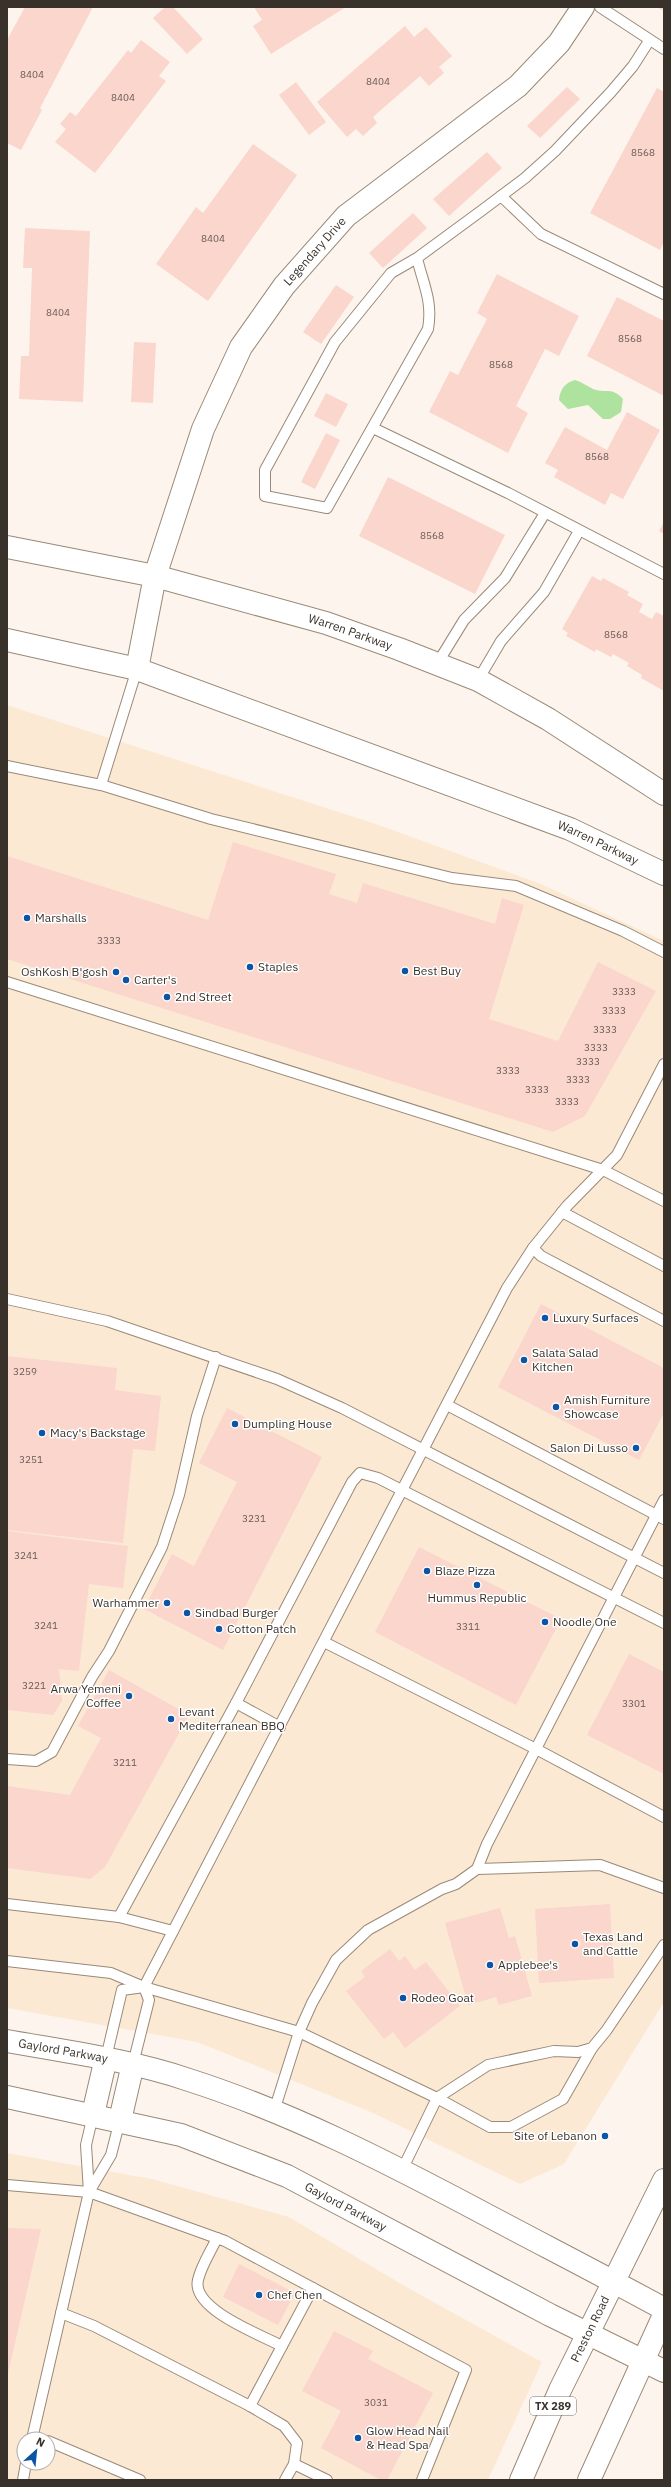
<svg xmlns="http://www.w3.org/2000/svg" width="671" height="2487" font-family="'IBM Plex Sans',sans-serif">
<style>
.built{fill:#fce9d4;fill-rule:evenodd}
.water{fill:#ade29f}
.building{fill:#fad6cd}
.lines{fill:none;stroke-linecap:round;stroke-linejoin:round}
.service-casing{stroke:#9a8977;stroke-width:12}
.tertiary-casing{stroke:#9a8977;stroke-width:24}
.secondary-casing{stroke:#9a8977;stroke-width:24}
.primary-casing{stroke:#9a8977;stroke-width:24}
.service{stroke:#fff;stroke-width:10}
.tertiary{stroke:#fff;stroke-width:22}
.secondary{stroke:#fff;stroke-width:22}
.primary{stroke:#fff;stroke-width:22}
.poi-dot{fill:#0c54a4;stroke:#fff;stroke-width:1.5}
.labels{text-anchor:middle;stroke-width:3;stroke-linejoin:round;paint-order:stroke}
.number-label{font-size:10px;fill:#695b54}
.shield{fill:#fff;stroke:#74706b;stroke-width:1}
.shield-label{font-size:11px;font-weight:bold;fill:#39322b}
.street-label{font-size:12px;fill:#39322b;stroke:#fff}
.poi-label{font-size:12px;fill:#39322b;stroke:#fff;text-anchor:start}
</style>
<rect width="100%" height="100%" fill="#fdf5ed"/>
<!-- built -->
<g class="built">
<polygon points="7,705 376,824 541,884 664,941 664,2002 564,2164 520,2184 373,2113 197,2042 7,2008"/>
<path d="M7 2153 152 2179 289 2217 403 2285 542 2362 488 2480H7ZM24 2439H48V2463H24Z"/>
</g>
<!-- water -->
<path class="water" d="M575 380C582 382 587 386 593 389 607 394 611 386 623 399L621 412 610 419H603L588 405 568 409 559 400C560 389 565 383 575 380Z"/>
<!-- building -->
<g class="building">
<polygon points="25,7 93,7 40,108 42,110 21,150 7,143 7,40"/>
<polygon points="165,7 173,7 203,39 187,54 153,18"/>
<polygon points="254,7 346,7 271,54 253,26 262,20"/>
<polygon points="656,7 664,7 664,11"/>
<polygon points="405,26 414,37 426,27 452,56 439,67 444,73 429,86 420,76 373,117 377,123 363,136 356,129 347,137 317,102"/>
<polygon points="141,40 170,62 159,76 166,81 95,173 55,142 66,129 60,124 70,112 76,116 128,50 131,53"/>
<polygon points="296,82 326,122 309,135 279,95"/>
<polygon points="567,87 580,99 540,138 527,126"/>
<polygon points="657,88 664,92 664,242 660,250 590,213"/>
<polygon points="253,144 297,175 208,301 156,264 196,207 203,213"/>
<polygon points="487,152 502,168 449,216 433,199"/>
<polygon points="413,213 427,228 383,268 369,253"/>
<polygon points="25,228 90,231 83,402 19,399 21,356 29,356 32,268 23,268"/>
<polygon points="497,274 579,316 559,356 545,349 516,406 528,413 508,453 429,412 450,371 458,375 487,319 477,313"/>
<polygon points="336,285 354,297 321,344 303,332"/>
<polygon points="617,297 664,321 664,396 587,356"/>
<polygon points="134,342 156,343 153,403 131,402"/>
<polygon points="326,393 348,404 336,427 314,416"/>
<polygon points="627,412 660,430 623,499 611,493 605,505 554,477 558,470 545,463 565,427 607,450"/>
<polygon points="326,433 340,440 315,489 301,482"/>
<polygon points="388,477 505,535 475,594 359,536"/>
<polygon points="664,522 664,534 659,531"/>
<polygon points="592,576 601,581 603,578 629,592 627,595 643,604 639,612 652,619 656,612 664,616 664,691 641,678 642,675 627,666 629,663 613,654 611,657 596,649 595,652 566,636 568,633 562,629"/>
<polygon points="233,842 336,874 329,894 357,903 363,883 495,924 502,898 524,905 489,1019 558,1041 598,962 656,991 585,1116 553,1132 7,959 7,856 208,920"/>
<polygon points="541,1304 664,1368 664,1413 639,1460 498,1387"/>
<polygon points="7,1356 117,1368 115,1390 161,1396 155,1451 133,1449 123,1543 7,1530"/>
<polygon points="227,1408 322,1457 223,1650 144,1609 172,1554 194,1566 237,1482 199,1463"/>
<polygon points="7,1531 128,1546 123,1588 89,1584 79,1671 59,1669 62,1701 53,1715 7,1710"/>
<polygon points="419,1547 561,1619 516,1705 375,1632"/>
<polygon points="629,1654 664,1672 664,1774 587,1735"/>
<polygon points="109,1670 189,1715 105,1867 90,1879 7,1868 7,1786 70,1795 101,1738 78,1726"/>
<polygon points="610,1904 614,1978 539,1983 535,1909"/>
<polygon points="500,1908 509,1938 515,1936 532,1996 499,2005 496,1997 468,2005 445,1923"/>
<polygon points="390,1949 399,1961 405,1956 415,1970 426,1962 460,2006 405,2048 393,2032 384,2039 346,1991 365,1977 361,1971"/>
<polygon points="7,2228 41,2229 8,2374 7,2374"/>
<polygon points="239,2264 295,2293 278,2325 223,2297"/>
<polygon points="334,2331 373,2351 368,2359 433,2393 387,2480 381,2480 321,2448 341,2411 302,2391"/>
</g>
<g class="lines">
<defs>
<g id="service">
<polyline points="600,7 664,49"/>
<polyline points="501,196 541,234 664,294"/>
<path d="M417 258C423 284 433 301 428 329L327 508 265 496V470L335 342 391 273 417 258 481 211 525 178 555 151 611 92 633 66 649 41"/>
<polyline points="373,428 508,493 664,574"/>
<polyline points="437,664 464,620 505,578 545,513"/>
<polyline points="478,680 501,641 544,592 579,531"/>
<polyline points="7,766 101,785 137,669"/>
<polyline points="98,784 211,819 452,878 516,886 623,931 664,952"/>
<polyline points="7,982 603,1170 664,1201"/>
<polyline points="562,1212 664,1266"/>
<polyline points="533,1248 541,1256 664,1321"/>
<polyline points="7,1299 107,1321 277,1379 342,1408 664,1573"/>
<polyline points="447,1405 664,1519"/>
<polyline points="324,1642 536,1749 664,1817"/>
<polyline points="236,1703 280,1727"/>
<polyline points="7,1759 36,1761 52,1752 92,1677 109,1651 162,1547 179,1495 197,1416 216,1357"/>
<polyline points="477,1869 600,1865 664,1888"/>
<polyline points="7,1904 119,1917 236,1703 352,1482 360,1473 378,1478 664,1623"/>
<polyline points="119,1917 173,1931"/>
<polyline points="7,1961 111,1973 144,1987 299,2032 437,2098 490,2127 511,2127 563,2099 592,2048"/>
<polyline points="106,2058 122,1990 144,1987"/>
<polyline points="133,2064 149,2000 144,1987 507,1288 533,1248 567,1206 617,1155 664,1064"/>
<polyline points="274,2111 299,2032 312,2003 336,1960 368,1930 442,1889 456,1884 477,1869 487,1844 664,1500"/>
<polyline points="402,2170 437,2098 488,2065 554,2051 578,2052 592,2048 606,2031 664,1945"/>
<polyline points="7,2185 89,2192 225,2241 466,2370 422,2480"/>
<polyline points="89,2192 111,2155 120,2120"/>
<path d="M217 2238C211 2251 201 2266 198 2280 191 2309 261 2335 282 2346"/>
<polyline points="61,2313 94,2326 250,2406 284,2426 297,2443 294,2464 327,2480"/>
<polyline points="250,2406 313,2288"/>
<polyline points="32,2439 89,2192 86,2145 93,2115"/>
<polyline points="48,2441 140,2480"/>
<polyline points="23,2480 26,2463"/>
<polyline points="285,2480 294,2464"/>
</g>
<g id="tertiary">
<path id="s1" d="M155 576 203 429 241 347 284 286 346 216 518 86 559 43 583 7"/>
<path id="s2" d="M7 2041C68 2052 130 2060 189 2080 292 2113 387 2162 483 2213 543 2245 604 2276 664 2309"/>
<path id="s3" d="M7 2097 181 2135 287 2176 550 2315 664 2371"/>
<polyline points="93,2114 106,2058"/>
<polyline points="120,2120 133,2064"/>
</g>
<g id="secondary">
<path id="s4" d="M7 547 155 576 326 623 399 649 478 680 548 719 664 794"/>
<path id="s5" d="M7 640 137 669 570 829 664 874"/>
<polyline points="137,669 155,576"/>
</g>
<g id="primary">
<path id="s6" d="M521 2480 560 2390 664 2180"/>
<polyline points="589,2480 664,2315"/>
</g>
</defs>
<!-- service casing -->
<use href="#service" class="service-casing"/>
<!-- tertiary casing -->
<use href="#tertiary" class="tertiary-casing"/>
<!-- secondary casing -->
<use href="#secondary" class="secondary-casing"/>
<!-- primary casing -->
<use href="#primary" class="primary-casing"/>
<!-- service -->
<use href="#service" class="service"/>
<!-- tertiary -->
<use href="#tertiary" class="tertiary"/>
<!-- secondary -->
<use href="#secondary" class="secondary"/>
<!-- primary -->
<use href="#primary" class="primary"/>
</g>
<!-- markers -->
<g class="poi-dot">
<circle cx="27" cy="918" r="4"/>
<circle cx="250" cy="967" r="4"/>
<circle cx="405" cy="971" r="4"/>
<circle cx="116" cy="972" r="4"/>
<circle cx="126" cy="980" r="4"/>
<circle cx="167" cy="997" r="4"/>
<circle cx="545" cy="1318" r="4"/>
<circle cx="524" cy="1360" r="4"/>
<circle cx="556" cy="1407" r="4"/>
<circle cx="235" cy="1424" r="4"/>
<circle cx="42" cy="1433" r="4"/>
<circle cx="636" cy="1448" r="4"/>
<circle cx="427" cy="1571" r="4"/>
<circle cx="477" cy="1585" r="4"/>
<circle cx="167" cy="1603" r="4"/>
<circle cx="187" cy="1613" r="4"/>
<circle cx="545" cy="1622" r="4"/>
<circle cx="219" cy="1629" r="4"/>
<circle cx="129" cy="1696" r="4"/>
<circle cx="171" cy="1719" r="4"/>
<circle cx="575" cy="1944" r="4"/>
<circle cx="490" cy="1965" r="4"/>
<circle cx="403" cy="1998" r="4"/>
<circle cx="605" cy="2136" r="4"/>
<circle cx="259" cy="2295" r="4"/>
<circle cx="358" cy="2438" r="4"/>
</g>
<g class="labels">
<!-- number labels -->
<g class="number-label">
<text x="32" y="78">8404</text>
<text x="378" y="85">8404</text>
<text x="123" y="101">8404</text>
<text x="643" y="156">8568</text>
<text x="213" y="242">8404</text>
<text x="58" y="316">8404</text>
<text x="630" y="342">8568</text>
<text x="501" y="368">8568</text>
<text x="597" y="460">8568</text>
<text x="432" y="539">8568</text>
<text x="616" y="638">8568</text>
<text x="109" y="944">3333</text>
<text x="624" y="995">3333</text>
<text x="614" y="1014">3333</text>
<text x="605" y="1033">3333</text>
<text x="596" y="1051">3333</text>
<text x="588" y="1065">3333</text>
<text x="508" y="1074">3333</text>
<text x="578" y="1083">3333</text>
<text x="537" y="1093">3333</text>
<text x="567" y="1105">3333</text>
<text x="25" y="1375">3259</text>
<text x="31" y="1463">3251</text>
<text x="254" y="1522">3231</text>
<text x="26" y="1559">3241</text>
<text x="46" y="1629">3241</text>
<text x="468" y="1630">3311</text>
<text x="34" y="1689">3221</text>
<text x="634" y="1707">3301</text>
<text x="125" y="1766">3211</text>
<text x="376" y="2406">3031</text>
</g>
<!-- shield labels -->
<rect class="shield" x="530" y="2397" width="46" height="18" rx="3"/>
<g class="shield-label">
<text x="553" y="2410">TX 289</text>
</g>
<!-- street labels -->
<g class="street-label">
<text dy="4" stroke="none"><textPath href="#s1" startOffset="366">Legendary Drive</textPath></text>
<text dy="4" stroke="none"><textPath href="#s4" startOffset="354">Warren Parkway</textPath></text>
<text dy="4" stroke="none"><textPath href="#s5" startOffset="626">Warren Parkway</textPath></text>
<text dy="4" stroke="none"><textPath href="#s2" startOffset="57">Gaylord Parkway</textPath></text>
<text dy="4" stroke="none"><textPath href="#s3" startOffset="358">Gaylord Parkway</textPath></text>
<text dy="4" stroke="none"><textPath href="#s6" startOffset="166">Preston Road</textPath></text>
</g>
<!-- poi labels -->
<g class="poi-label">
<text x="35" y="922">Marshalls</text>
<text x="258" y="971">Staples</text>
<text x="413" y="975">Best Buy</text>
<text x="108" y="976" text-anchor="end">OshKosh B'gosh</text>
<text x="134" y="984">Carter's</text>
<text x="175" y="1001">2nd Street</text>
<text x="553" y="1322">Luxury Surfaces</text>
<text x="532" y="1357">Salata Salad<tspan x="532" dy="14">Kitchen</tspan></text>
<text x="564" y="1404">Amish Furniture<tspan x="564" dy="14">Showcase</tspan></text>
<text x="243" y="1428">Dumpling House</text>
<text x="50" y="1437">Macy's Backstage</text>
<text x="628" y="1452" text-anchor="end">Salon Di Lusso</text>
<text x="435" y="1575">Blaze Pizza</text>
<text x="477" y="1602" text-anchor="middle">Hummus Republic</text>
<text x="159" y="1607" text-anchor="end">Warhammer</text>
<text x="195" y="1617">Sindbad Burger</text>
<text x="553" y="1626">Noodle One</text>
<text x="227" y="1633">Cotton Patch</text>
<text x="121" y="1693" text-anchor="end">Arwa Yemeni<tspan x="121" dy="14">Coffee</tspan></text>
<text x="179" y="1716">Levant<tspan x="179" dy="14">Mediterranean BBQ</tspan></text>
<text x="583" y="1941">Texas Land<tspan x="583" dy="14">and Cattle</tspan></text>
<text x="498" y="1969">Applebee's</text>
<text x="411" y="2002">Rodeo Goat</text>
<text x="597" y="2140" text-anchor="end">Site of Lebanon</text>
<text x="267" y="2299">Chef Chen</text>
<text x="366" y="2435">Glow Head Nail<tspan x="366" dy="14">&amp; Head Spa</tspan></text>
</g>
</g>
<!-- border -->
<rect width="671" height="2487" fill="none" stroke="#39322b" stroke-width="16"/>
<!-- north arrow -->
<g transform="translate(36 2451) rotate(27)"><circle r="19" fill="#ffffff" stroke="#b0adaa"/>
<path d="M0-3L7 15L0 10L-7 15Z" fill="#0c54a4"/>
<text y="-6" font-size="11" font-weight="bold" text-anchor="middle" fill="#39322b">N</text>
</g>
</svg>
